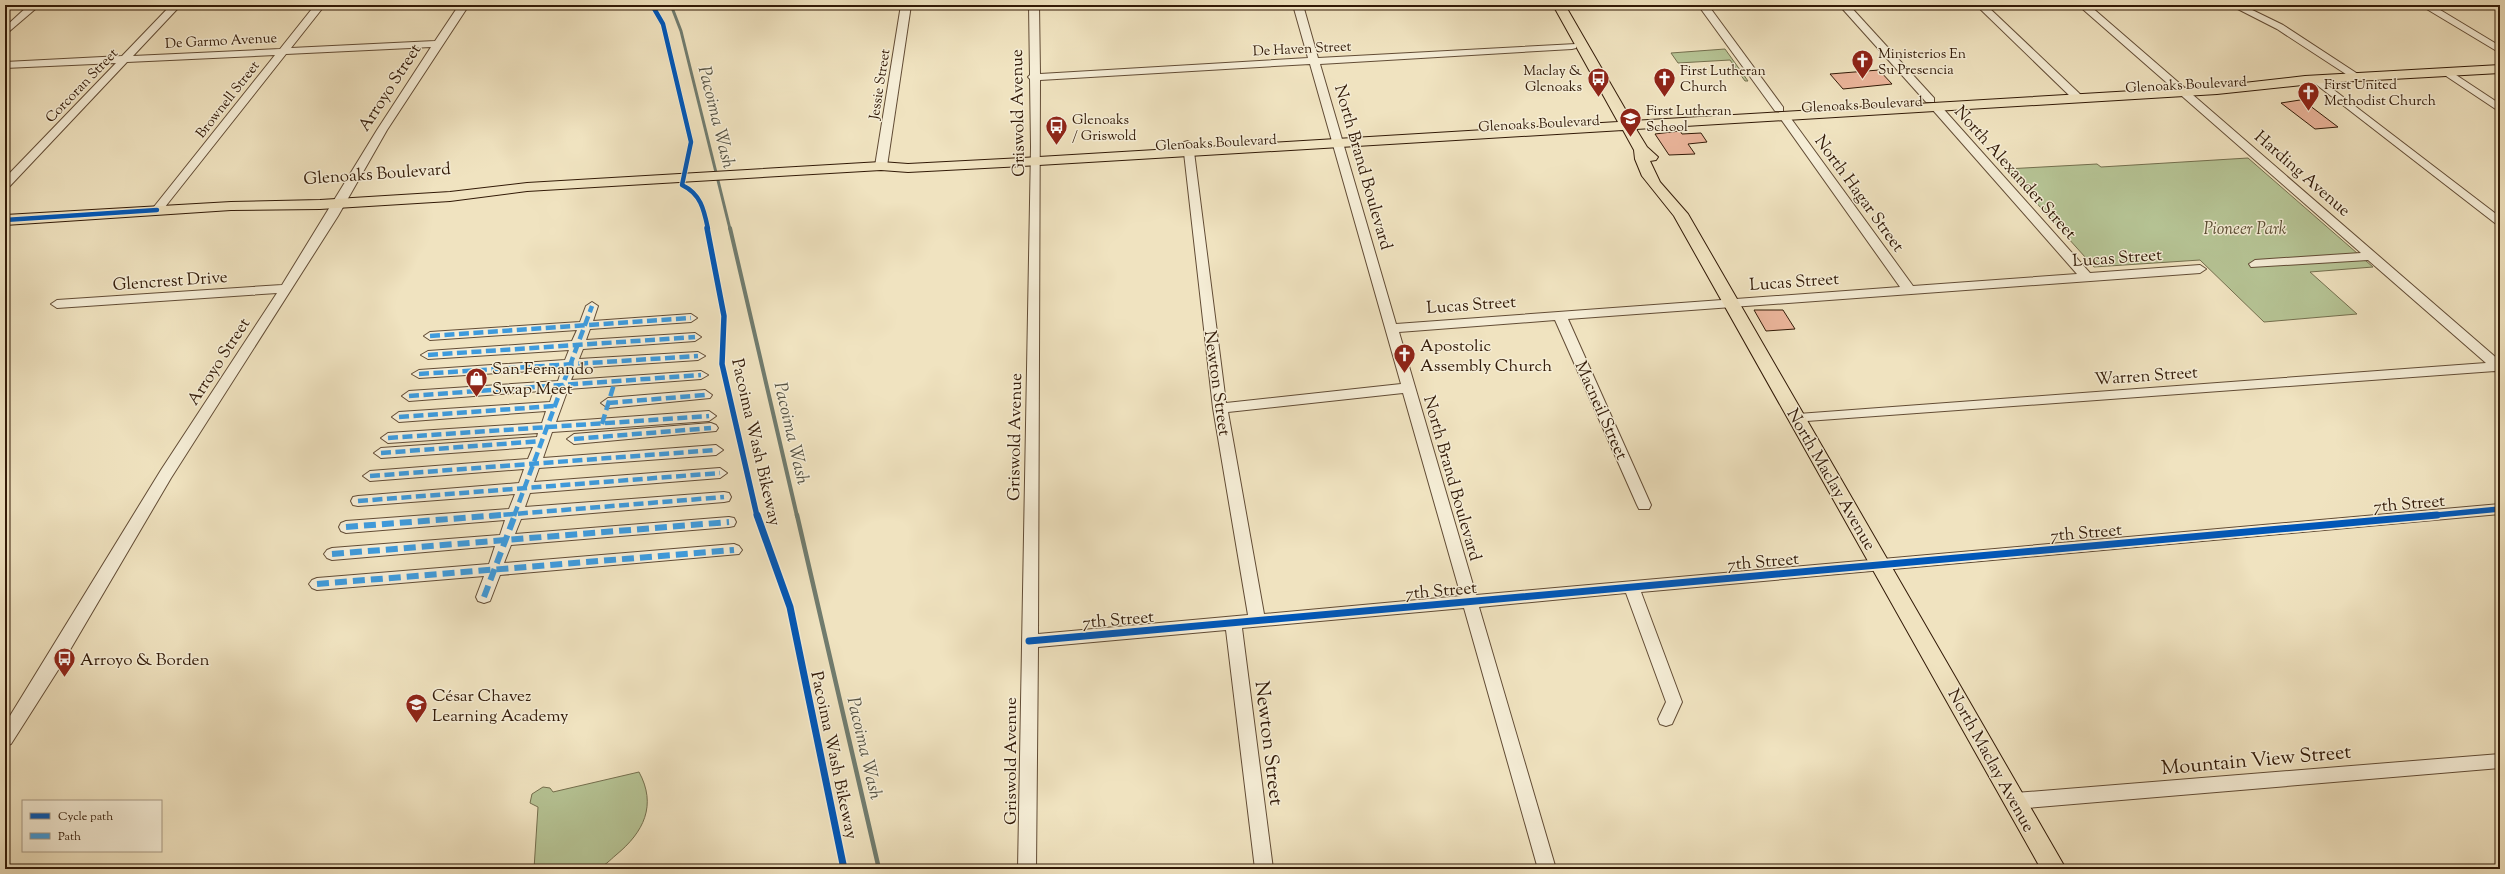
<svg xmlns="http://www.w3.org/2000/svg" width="2505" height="874" font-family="'Sorts Mill Goudy',serif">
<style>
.green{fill:#b6c495;stroke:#746f4e}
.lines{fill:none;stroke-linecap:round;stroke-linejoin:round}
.stream-far2{stroke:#707c6f;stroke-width:3}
.stream-far1{stroke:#707c6f;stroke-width:4}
.stream{stroke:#707c6f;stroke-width:4.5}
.building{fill:#ebb59b;stroke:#321a07}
.minor-casing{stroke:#624c35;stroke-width:2}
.major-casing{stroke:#321a07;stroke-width:2}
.minor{fill:#f5edd6;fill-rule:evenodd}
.major{fill:#f0e3c0;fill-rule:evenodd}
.quiet-far1{stroke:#3e9bdd;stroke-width:4.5;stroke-dasharray:10 4.5;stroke-linecap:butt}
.quiet{stroke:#3e9bdd;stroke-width:6;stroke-dasharray:12 6;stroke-linecap:butt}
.cycleway-far2-casing{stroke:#f5edd6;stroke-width:6}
.cycleway-far1-casing{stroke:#f5edd6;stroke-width:8}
.cycleway-casing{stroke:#f5edd6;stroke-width:10}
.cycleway-far2{stroke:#0057b8;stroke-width:4.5}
.cycleway-far1{stroke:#0057b8;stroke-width:5.5}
.cycleway{stroke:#0057b8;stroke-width:7}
.labels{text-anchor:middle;stroke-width:3;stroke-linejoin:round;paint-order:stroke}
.far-street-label{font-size:14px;fill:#321a07;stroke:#f5edd6}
.far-poi-label{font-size:14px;fill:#321a07;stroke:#f5edd6;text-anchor:start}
.street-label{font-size:17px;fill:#321a07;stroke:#f5edd6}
.park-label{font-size:17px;font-style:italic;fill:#5a4d32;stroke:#f5edd6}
.poi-label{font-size:17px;fill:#321a07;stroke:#f5edd6;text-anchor:start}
.water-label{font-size:18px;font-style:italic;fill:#565344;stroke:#f5edd6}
.near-street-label{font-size:20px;fill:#321a07;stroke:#f5edd6}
</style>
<rect width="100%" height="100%" fill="#f0e3c0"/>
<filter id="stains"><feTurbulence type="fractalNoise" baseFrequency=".005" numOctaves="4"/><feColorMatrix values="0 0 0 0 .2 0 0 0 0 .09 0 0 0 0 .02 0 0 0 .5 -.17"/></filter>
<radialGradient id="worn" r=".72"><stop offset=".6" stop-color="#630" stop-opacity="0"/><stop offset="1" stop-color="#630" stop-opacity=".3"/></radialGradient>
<!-- green -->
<g class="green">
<polygon points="1725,49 1748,81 1745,81 1730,60 1678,63 1671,53"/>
<polygon points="2248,158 2373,267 2310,272 2357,314 2264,322 2200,260 2094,267 2006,169 2097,164 2101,167"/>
<path d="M639 772C657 805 644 832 616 855 610 860 604 867 596 869 582 872 549 869 534 869L538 807 530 803 532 794 543 787 550 788 553 792Z"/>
</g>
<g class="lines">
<!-- stream-far2 -->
<polyline class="stream-far2" points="671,5 681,31 730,229"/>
<!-- stream-far1 -->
<polyline class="stream-far1" points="730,228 797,516"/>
<!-- stream -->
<polyline class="stream" points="797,515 879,869"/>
</g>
<!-- building -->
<g class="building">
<polygon points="1879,70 1892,84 1843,89 1830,74"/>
<polygon points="2300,100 2305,102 2338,127 2315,129 2281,103"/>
<polygon points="1680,131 1682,134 1701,133 1707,142 1688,144 1695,154 1669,155 1655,134"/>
<polygon points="1754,310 1783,310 1795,329 1766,331"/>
</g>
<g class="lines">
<defs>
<g id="minor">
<polygon points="29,5 40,5 5,35 5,27"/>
<polygon points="171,5 181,5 133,56 280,49 315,5 325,5 291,48 435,41 459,5 469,5 387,130 338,216 171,478 60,667 11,744 5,746 5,724 161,470 277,293 57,308 51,304 57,300 282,285 377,130 431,47 286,54 161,212 157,213 151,210 153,208 275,55 127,62 9,187 5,188 5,178 116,63 5,68 5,62 122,56"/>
<polygon points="901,5 911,5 887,166 881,169 875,166"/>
<path d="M1029 5H1039L1040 74 1308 58 1293 5H1303L1318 58 1576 44V48L1572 49 1320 64 1396 324 1900 287 1778 115 1783 112 1787 113 1913 286 2077 274 1931 108 1930 106 1935 103 1939 104 2090 273 2200 265 2206 269 2200 273 1568 319 1651 505 1649 509H1639L1637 505 1555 320 1399 332 1476 595 2500 504V514L1641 592 1682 702 1672 724 1666 726 1660 724 1658 719 1666 702 1626 593 1479 607 1556 869H1538L1464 608 1242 628 1273 869H1255L1226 630 1038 647 1036 869H1018L1031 147 1030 79 1028 77 1030 75ZM1310 64 1401 384 1226 403 1193 144 1188 141 1184 142 1183 144 1213 408 1248 615 1038 634 1040 80ZM1403 393 1461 596 1264 614 1228 412Z"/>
<polygon points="1698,5 1708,5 1783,107 1783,111 1775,111"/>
<polygon points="1839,5 1849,5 1934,98 1934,102 1926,102"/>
<polygon points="1976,5 1986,5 2081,95 2081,99 2073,99"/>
<polygon points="2078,5 2089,5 2500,361 2500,372 2495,371 1793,422 1791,419 1793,416 1798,414 2486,363 2368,260 2251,267 2249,264 2255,260 2361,253"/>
<polygon points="2230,5 2242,5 2283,25 2364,78 2355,80 2277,29"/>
<polygon points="2420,5 2432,5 2500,46 2500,53"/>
<polygon points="2447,69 2500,104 2500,112 2443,74 2442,72"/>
<polygon points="2317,77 2500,217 2500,227 2313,82 2312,80"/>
<polygon points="592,302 598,306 593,321 691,314 697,318 691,322 590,329 586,340 695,333 701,337 695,341 583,349 579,359 698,352 705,356 698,360 576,368 571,380 701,371 708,375 701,379 568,389 556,422 709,411 716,416 709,421 552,432 543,458 716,445 723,450 716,455 539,468 534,482 720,468 727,473 720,478 530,493 525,507 724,492 729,493 731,497 729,501 724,502 521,519 515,534 729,517 734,518 736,522 734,526 729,527 511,545 504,563 734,544 739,546 742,550 739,554 500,575 490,601 484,603 478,601 476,597 484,576 317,590 312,588 309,584 312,580 317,578 489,564 495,546 332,560 327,558 324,554 327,550 332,548 500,535 505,520 346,533 341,531 339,527 341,523 346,521 509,509 515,494 358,506 353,505 351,501 353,497 358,496 519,483 524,469 370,481 363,476 370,471 528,459 533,447 381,458 374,453 381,448 537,437 538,433 388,443 381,438 388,433 542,423 546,411 399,422 392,417 399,412 550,402 554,390 409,401 402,396 409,391 558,381 562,369 419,378 412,374 419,370 565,360 569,350 428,359 421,355 428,351 572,341 577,330 430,340 424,336 430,332 580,322 586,306"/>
<polygon points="705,390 712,395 710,398 608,408 601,403 608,398"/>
<polygon points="711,423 716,425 718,428 716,431 574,444 567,439 574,434"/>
<polygon points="2500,754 2500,768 2015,809 2009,807 2006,801 2009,795 2015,793"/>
</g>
<polygon id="major" points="1553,5 1565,5 1632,121 2217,86 2305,76 2500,65 2500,73 2321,83 2217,94 1636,129 1647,147 1658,157 1656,160 1650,161 1660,182 1688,214 2066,869 2041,869 1674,216 1642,176 1635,159 1634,150 1623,130 1022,166 908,172 881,170 527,191 450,201 320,209 231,210 5,225 5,215 231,202 320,200 450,192 527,183 881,162 908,164 1022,158 1618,122"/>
</defs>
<!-- minor casing -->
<use href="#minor" class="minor-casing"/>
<!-- major casing -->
<use href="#major" class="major-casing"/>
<!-- minor -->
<use href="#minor" class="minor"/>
<!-- major -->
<use href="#major" class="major"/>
<!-- quiet-far1 -->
<g class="quiet-far1">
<polyline points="430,336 691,318"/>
<polyline points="428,355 695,337"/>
<polyline points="419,374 698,356"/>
<polyline points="409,396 701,375"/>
<polyline points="608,403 705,395"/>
<polyline points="399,417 555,406"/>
<polyline points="602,424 615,381"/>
<polyline points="388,438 709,416"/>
<polyline points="574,439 711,428"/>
<polyline points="381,453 542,441"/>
<polyline points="370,476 716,450"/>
<polyline points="358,501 720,473"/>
<polyline points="489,516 724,497"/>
<polyline points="514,516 592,306"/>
</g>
<!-- quiet -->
<g class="quiet">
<polyline points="346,527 501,515"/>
<polyline points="332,554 729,522"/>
<polyline points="317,584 734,550"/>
<polyline points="484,597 515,515"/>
</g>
<defs>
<g id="cycleway-far2">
<path d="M652 5 663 24 691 142 682 185C701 194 704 210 708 229"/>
<polyline points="5,220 157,210"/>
</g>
<g id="cycleway-far1">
<polyline points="707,228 724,316 722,364 757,516"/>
<polyline points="2426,516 2500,509"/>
</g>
<g id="cycleway">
<polyline points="757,515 790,607 844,869"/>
<polyline points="1029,641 2437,515"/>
</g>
</defs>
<!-- cycleway-far2 casing -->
<use href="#cycleway-far2" class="cycleway-far2-casing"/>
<!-- cycleway-far1 casing -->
<use href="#cycleway-far1" class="cycleway-far1-casing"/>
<!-- cycleway casing -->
<use href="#cycleway" class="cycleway-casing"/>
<!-- cycleway-far2 -->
<use href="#cycleway-far2" class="cycleway-far2"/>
<!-- cycleway-far1 -->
<use href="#cycleway-far1" class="cycleway-far1"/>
<!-- cycleway -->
<use href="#cycleway" class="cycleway"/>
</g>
<!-- icons -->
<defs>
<symbol id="church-pin" viewBox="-11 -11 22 30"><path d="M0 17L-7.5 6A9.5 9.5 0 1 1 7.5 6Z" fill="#8f2418" stroke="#f5edd6"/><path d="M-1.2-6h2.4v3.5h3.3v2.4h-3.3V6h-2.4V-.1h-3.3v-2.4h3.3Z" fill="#fff"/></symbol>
<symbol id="bus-pin" viewBox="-11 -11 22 30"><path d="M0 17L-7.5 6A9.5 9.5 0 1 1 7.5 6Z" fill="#8f2418" stroke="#f5edd6"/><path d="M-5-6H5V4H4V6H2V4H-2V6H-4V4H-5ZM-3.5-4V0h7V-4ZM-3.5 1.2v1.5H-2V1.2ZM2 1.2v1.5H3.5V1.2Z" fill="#fff"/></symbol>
<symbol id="school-pin" viewBox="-11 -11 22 30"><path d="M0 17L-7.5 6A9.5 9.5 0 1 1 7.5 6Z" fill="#8f2418" stroke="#f5edd6"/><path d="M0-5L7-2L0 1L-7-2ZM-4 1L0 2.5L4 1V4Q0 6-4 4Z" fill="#fff"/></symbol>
<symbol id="shop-pin" viewBox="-11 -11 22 30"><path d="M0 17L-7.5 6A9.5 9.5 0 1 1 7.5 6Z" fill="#8f2418" stroke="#f5edd6"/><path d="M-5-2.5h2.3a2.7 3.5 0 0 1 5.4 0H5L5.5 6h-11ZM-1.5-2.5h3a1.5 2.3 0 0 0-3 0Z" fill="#fff"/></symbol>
</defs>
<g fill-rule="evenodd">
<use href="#church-pin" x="1850" y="48" width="25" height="34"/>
<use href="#bus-pin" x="1586" y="66" width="25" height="34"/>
<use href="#church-pin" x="1652" y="66" width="25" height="34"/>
<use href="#church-pin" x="2296" y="80" width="25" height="34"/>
<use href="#school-pin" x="1618" y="106" width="25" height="34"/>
<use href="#bus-pin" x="1044" y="114" width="25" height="34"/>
<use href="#church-pin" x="1392" y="342" width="25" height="34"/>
<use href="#shop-pin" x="464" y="366" width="25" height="34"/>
<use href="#bus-pin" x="52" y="646" width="25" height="34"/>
<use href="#school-pin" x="404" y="692" width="25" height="34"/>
</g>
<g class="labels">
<!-- far-street labels -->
<g class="far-street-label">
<text transform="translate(221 40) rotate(-3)" y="5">De Garmo Avenue</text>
<text transform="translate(1302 48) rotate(-3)" y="5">De Haven Street</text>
<text transform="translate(879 84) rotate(-81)" y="5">Jessie Street</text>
<text transform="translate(2186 84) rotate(-3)" y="5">Glenoaks Boulevard</text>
<text transform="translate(81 85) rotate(-46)" y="5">Corcoran Street</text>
<text transform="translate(227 99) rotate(-52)" y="5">Brownell Street</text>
<text transform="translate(1862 104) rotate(-3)" y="5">Glenoaks Boulevard</text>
<text transform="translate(1539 123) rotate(-3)" y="5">Glenoaks Boulevard</text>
<text transform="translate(1216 142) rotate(-3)" y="5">Glenoaks Boulevard</text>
</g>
<!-- far-poi labels -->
<g class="far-poi-label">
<text x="1878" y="58">Ministerios En<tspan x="1878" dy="16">Su Presencia</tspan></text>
<text x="1582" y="75" text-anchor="end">Maclay &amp;<tspan x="1582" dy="16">Glenoaks</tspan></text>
<text x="1680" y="75">First Lutheran<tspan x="1680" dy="16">Church</tspan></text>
<text x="2324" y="89">First United<tspan x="2324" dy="16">Methodist Church</tspan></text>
<text x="1646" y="115">First Lutheran<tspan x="1646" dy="16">School</tspan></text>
<text x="1072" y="124">Glenoaks<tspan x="1072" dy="16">/ Griswold</tspan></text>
</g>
<!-- street labels -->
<g class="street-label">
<text transform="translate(389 87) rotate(-57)" y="6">Arroyo Street</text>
<text transform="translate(1017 113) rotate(-91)" y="6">Griswold Avenue</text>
<text transform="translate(1364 167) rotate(74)" y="6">North Brand Boulevard</text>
<text transform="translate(2016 172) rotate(48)" y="6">North Alexander Street</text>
<text transform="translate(377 173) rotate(-4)" y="6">Glenoaks Boulevard</text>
<text transform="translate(2303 173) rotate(41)" y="6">Harding Avenue</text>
<text transform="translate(1860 193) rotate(54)" y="6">North Hagar Street</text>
<text transform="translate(2117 257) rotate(-4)" y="6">Lucas Street</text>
<text transform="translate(170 280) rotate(-4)" y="6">Glencrest Drive</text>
<text transform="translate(1794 281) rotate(-4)" y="6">Lucas Street</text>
<text transform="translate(1471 304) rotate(-4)" y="6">Lucas Street</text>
<text transform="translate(218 361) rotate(-57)" y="6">Arroyo Street</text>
<text transform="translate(2146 375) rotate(-4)" y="6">Warren Street</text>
<text transform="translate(1218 383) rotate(82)" y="6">Newton Street</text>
<text transform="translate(1602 410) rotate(66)" y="6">Macneil Street</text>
<text transform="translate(1014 437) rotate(-89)" y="6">Griswold Avenue</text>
<text transform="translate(757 442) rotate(77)" y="6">Pacoima Wash Bikeway</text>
<text transform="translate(1453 478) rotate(74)" y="6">North Brand Boulevard</text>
<text transform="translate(1832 479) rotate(60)" y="6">North Maclay Avenue</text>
<text transform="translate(2409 503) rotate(-5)" y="6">7th Street</text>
<text transform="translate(2086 532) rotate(-5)" y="6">7th Street</text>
<text transform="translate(1763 561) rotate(-5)" y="6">7th Street</text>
<text transform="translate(1441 590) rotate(-5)" y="6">7th Street</text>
<text transform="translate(1118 619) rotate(-5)" y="6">7th Street</text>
<text transform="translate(835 755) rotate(78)" y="6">Pacoima Wash Bikeway</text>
<text transform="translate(1992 760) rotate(61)" y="6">North Maclay Avenue</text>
<text transform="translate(1010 761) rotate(-90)" y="6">Griswold Avenue</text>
</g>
<!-- park labels -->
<g class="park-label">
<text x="2245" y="234">Pioneer Park</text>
</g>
<!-- poi labels -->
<g class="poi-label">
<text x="1420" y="351">Apostolic<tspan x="1420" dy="20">Assembly Church</tspan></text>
<text x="492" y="374">San Fernando<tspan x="492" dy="20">Swap Meet</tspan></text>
<text x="80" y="665">Arroyo &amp; Borden</text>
<text x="432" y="701">César Chavez<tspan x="432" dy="20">Learning Academy</tspan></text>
</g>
<!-- water labels -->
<g class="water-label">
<text transform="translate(717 117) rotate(76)" y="6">Pacoima Wash</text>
<text transform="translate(792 433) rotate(77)" y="6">Pacoima Wash</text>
<text transform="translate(865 748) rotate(77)" y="6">Pacoima Wash</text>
</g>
<!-- near-street labels -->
<g class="near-street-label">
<text transform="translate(1270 743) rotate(83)" y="7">Newton Street</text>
<text transform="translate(2256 759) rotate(-5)" y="7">Mountain View Street</text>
</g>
</g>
<!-- margin -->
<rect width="2505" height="874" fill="none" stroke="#f0e3c0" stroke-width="20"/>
<rect x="6" y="6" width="2493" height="862" fill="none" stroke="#321a07" stroke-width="2"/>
<rect x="10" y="10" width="2485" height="854" fill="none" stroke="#321a07"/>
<!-- legend -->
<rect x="22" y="800" width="140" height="52" fill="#f5edd6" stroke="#a79983"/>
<rect x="30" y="813" width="20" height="6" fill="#0057b8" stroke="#a79983"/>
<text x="58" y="820" font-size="12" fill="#321a07">Cycle path</text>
<rect x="30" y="833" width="20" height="6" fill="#3e9bdd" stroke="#a79983"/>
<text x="58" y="840" font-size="12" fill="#321a07">Path</text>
<rect width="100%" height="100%" filter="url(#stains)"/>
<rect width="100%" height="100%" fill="url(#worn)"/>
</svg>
